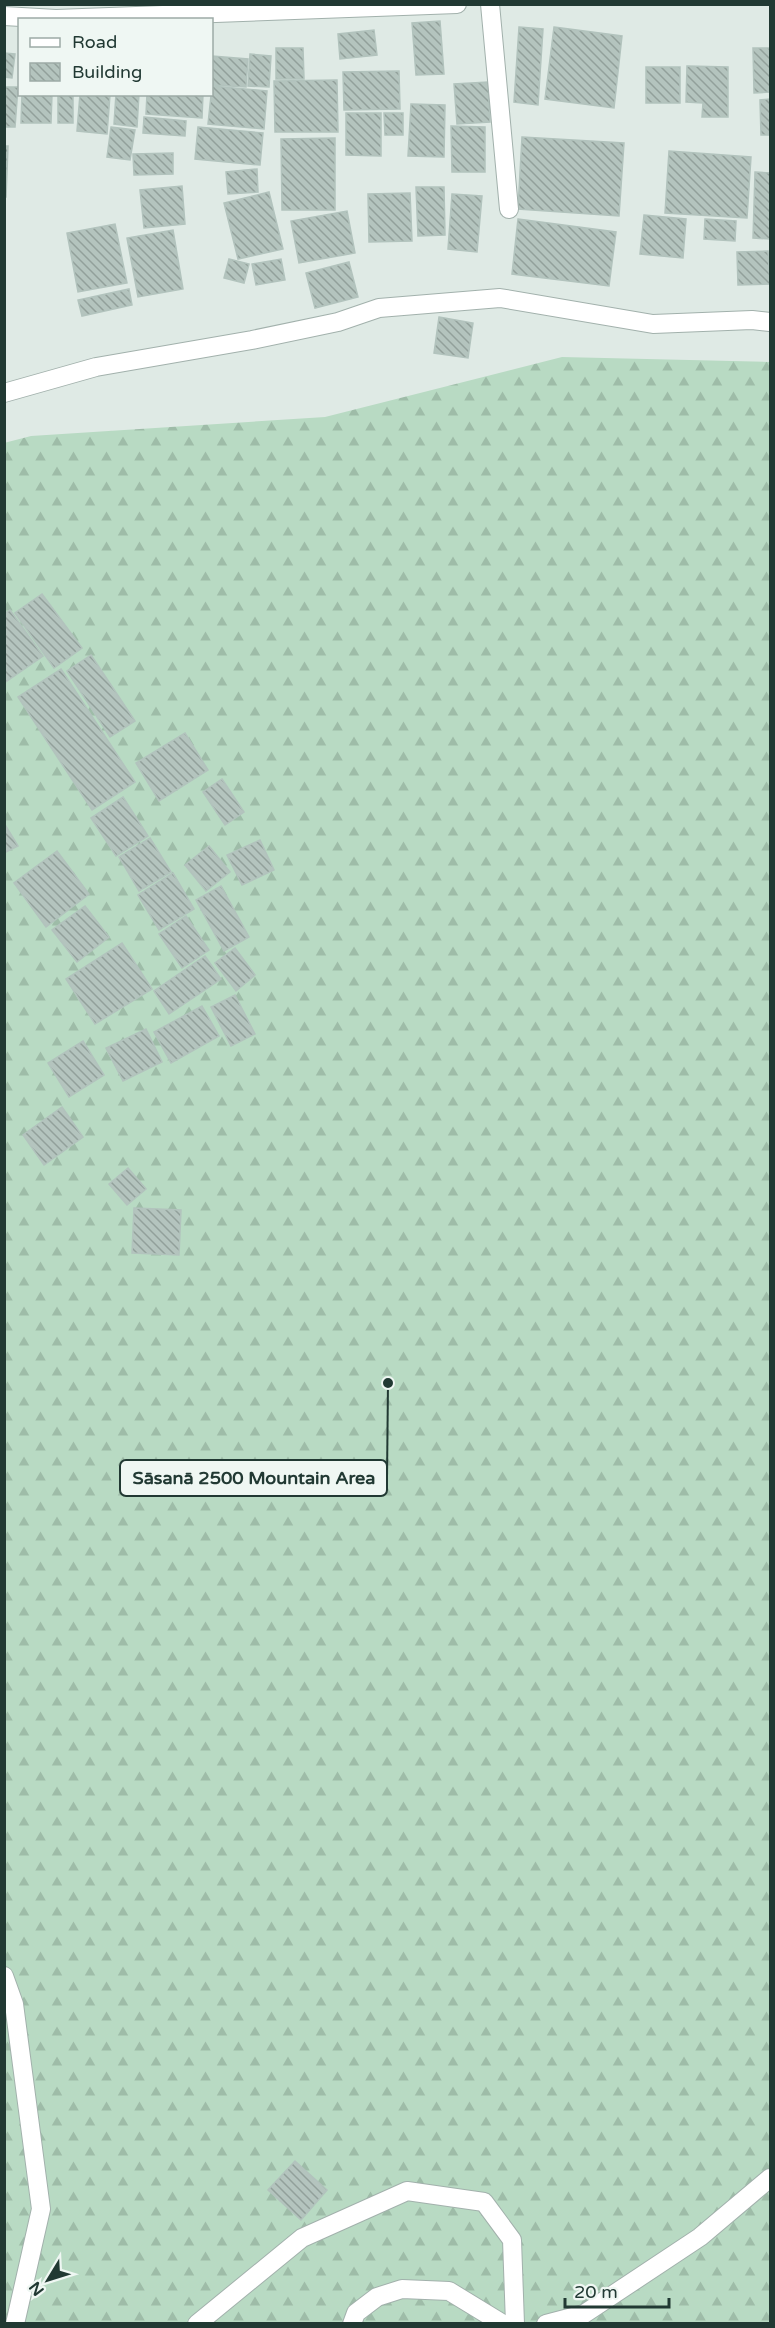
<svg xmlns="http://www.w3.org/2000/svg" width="775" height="2328" font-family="'Varela Round',sans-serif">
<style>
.forest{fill:url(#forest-firs)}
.building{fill:url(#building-back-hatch);stroke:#b2c3bd;stroke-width:1.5}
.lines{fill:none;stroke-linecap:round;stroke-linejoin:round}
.service-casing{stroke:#a2b1ac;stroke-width:20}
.minor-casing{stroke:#a2b1ac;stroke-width:20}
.service{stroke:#fff;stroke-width:18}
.minor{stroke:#fff;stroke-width:18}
.leader{fill:none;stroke:#213933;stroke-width:2}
.callout-dot{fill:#213933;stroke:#eff7f3;stroke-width:2}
.callout{fill:#eff7f3;stroke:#213933;stroke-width:2}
.callout-label{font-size:18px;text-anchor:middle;font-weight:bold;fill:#213933}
</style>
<defs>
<pattern id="forest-firs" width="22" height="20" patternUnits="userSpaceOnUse" patternTransform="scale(1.5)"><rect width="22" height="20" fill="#b8dac3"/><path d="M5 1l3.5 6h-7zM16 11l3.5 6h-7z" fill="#9ebca8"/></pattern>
<pattern id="building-back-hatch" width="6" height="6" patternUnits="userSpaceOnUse" patternTransform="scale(1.5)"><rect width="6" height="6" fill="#b4c4be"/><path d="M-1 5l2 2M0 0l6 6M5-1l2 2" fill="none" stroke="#92a09b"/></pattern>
</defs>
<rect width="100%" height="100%" fill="#dfeae5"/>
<!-- forest -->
<polygon class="forest" points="562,357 770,362 770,2323 5,2323 4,443 31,436 325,417"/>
<!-- building -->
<g class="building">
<polygon points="440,21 444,74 416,75 412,23"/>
<polygon points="519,27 543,29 538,105 514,102"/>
<polygon points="554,27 622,36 614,108 545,99"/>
<polygon points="374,30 377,55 340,59 338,34"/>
<polygon points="276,48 303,48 304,79 276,79"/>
<polygon points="753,48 770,48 770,92 754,93"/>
<polygon points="4,53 15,54 12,78 4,77"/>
<polygon points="250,54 271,56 269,87 248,86"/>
<polygon points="212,56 248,59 246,87 212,85"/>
<polygon points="687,66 728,67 728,117 702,117 703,103 686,102"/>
<rect x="646" y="67" width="34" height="36"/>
<polygon points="399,71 400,109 344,110 343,72"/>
<polygon points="337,80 338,132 275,132 274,81"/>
<polygon points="488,82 490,122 457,124 454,84"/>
<polygon points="212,86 267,91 264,129 208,124"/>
<polygon points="4,87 18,87 15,127 4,127"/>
<polygon points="22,94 52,94 51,123 21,123"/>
<rect x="58" y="94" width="15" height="29"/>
<polygon points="80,94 110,95 107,134 77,131"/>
<polygon points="116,94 139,94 137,127 114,124"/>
<polygon points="147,94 203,94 202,118 146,114"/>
<polygon points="770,99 770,135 761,135 760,100"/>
<polygon points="411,104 445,105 444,157 408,156"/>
<polygon points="346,113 381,113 381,156 346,155"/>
<polygon points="384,113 403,113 403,135 385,135"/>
<polygon points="144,117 186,121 185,136 143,133"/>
<polygon points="451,126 485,127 485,172 452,172"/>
<polygon points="111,127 135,130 130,160 107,157"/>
<polygon points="198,127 263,133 260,165 195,159"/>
<polygon points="522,137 624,143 619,216 518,209"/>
<polygon points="335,138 335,210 282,210 281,139"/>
<polygon points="4,146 8,146 6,197 4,197"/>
<polygon points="669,151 751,157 747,218 665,213"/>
<polygon points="173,153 173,174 134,175 133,154"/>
<polygon points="257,169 258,192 228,194 226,172"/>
<polygon points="755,172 770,173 770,239 753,238"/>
<polygon points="182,186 185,224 144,228 140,190"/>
<polygon points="416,187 444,187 445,235 418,236"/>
<polygon points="269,192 283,249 238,259 224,203"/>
<polygon points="410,193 412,241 369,242 368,194"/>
<polygon points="452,194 482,196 477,252 448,249"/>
<polygon points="347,211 355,253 299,263 291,221"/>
<polygon points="644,215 686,219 683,258 640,254"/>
<polygon points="518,219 616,232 609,286 512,274"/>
<polygon points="705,219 736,221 735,241 704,239"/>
<polygon points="115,224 127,283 78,292 67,233"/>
<polygon points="173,230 183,289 138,297 127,238"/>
<polygon points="768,251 770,284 738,285 737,252"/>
<polygon points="229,259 249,264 244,283 224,278"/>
<polygon points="281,259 285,280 256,285 252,264"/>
<polygon points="349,262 358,297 315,308 306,273"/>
<polygon points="129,289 132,305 82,316 78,300"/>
<polygon points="439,317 473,323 468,358 434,353"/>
<polygon points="42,594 82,648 54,668 15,613"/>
<polygon points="10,610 43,656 4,683 4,614"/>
<polygon points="91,655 135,721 110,737 67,671"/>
<polygon points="61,669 135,782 92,810 18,697"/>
<polygon points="185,733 208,770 159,801 136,763"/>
<polygon points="222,779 244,812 225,825 203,792"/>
<polygon points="123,797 148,836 116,856 91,818"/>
<polygon points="4,823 18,846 4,853"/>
<polygon points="150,838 171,872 139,891 119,857"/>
<polygon points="260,840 274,870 242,885 227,855"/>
<polygon points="209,846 230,872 206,891 185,865"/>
<polygon points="57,851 89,894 46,927 14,883"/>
<polygon points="173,873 194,909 159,930 138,895"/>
<polygon points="221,886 249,937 224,951 196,900"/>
<polygon points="85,906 109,937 77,962 52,930"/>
<polygon points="186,916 209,950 182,968 159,934"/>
<polygon points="122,943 152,989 95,1024 66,979"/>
<polygon points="235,948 255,975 236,991 215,963"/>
<polygon points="205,956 221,979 169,1014 154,991"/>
<polygon points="235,995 255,1034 231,1046 211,1007"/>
<polygon points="202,1006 219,1036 171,1063 154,1032"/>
<polygon points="146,1029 162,1062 123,1081 106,1048"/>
<polygon points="83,1041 104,1075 69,1097 48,1063"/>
<polygon points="62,1107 83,1137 44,1165 23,1135"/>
<polygon points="128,1168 146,1189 127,1205 109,1184"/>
<polygon points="134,1208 181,1210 179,1255 132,1253"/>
<polygon points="295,2161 327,2190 301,2220 268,2190"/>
</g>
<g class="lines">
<defs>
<g id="service">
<polyline points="4,1976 14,2004 41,2209 15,2324"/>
<polyline points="197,2324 302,2238 407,2191 484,2202 512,2240 515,2324"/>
<polyline points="352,2324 356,2313 377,2297 402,2289 449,2291 503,2324"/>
<polyline points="546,2324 584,2314 700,2237 770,2178"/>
</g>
<g id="minor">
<polyline points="490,4 509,209"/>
<polyline points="4,16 56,19 457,4"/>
<polyline points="4,393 96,367 252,340 338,322 379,308 500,298 653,324 752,320 770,322"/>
</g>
</defs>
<!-- service casing -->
<use href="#service" class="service-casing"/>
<!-- minor casing -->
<use href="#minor" class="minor-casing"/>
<!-- service -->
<use href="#service" class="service"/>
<!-- minor -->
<use href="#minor" class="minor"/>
</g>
<!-- callouts -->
<path class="leader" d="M388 1383L387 1478"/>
<circle class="callout-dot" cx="388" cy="1383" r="6"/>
<rect class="callout" x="120" y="1460" width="267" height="36" rx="6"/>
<g class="callout-label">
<text x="254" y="1484">Sāsanā 2500 Mountain Area</text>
</g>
<!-- border -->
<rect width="775" height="2328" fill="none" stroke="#213933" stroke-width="12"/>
<!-- legend -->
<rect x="18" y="18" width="195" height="78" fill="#eff7f3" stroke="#9daba6" stroke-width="1.5"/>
<rect x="30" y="38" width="30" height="9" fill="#ffffff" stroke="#9daba6" stroke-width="1.5"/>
<text x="72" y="48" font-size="18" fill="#213933">Road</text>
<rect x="30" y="63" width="30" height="18" fill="url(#building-back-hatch)" stroke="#9daba6" stroke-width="1.5"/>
<text x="72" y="78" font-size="18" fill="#213933">Building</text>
<!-- north arrow -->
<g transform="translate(48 2280) rotate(232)" stroke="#eff7f3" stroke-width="4.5" paint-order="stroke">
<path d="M0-4.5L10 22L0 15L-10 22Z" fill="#213933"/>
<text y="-9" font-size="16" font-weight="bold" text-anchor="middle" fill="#213933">N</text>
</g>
<!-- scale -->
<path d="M565 2298v9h104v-9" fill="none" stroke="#213933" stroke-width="3"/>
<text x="574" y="2298" font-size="18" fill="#213933" stroke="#eff7f3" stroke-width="4.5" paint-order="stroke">20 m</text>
</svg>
